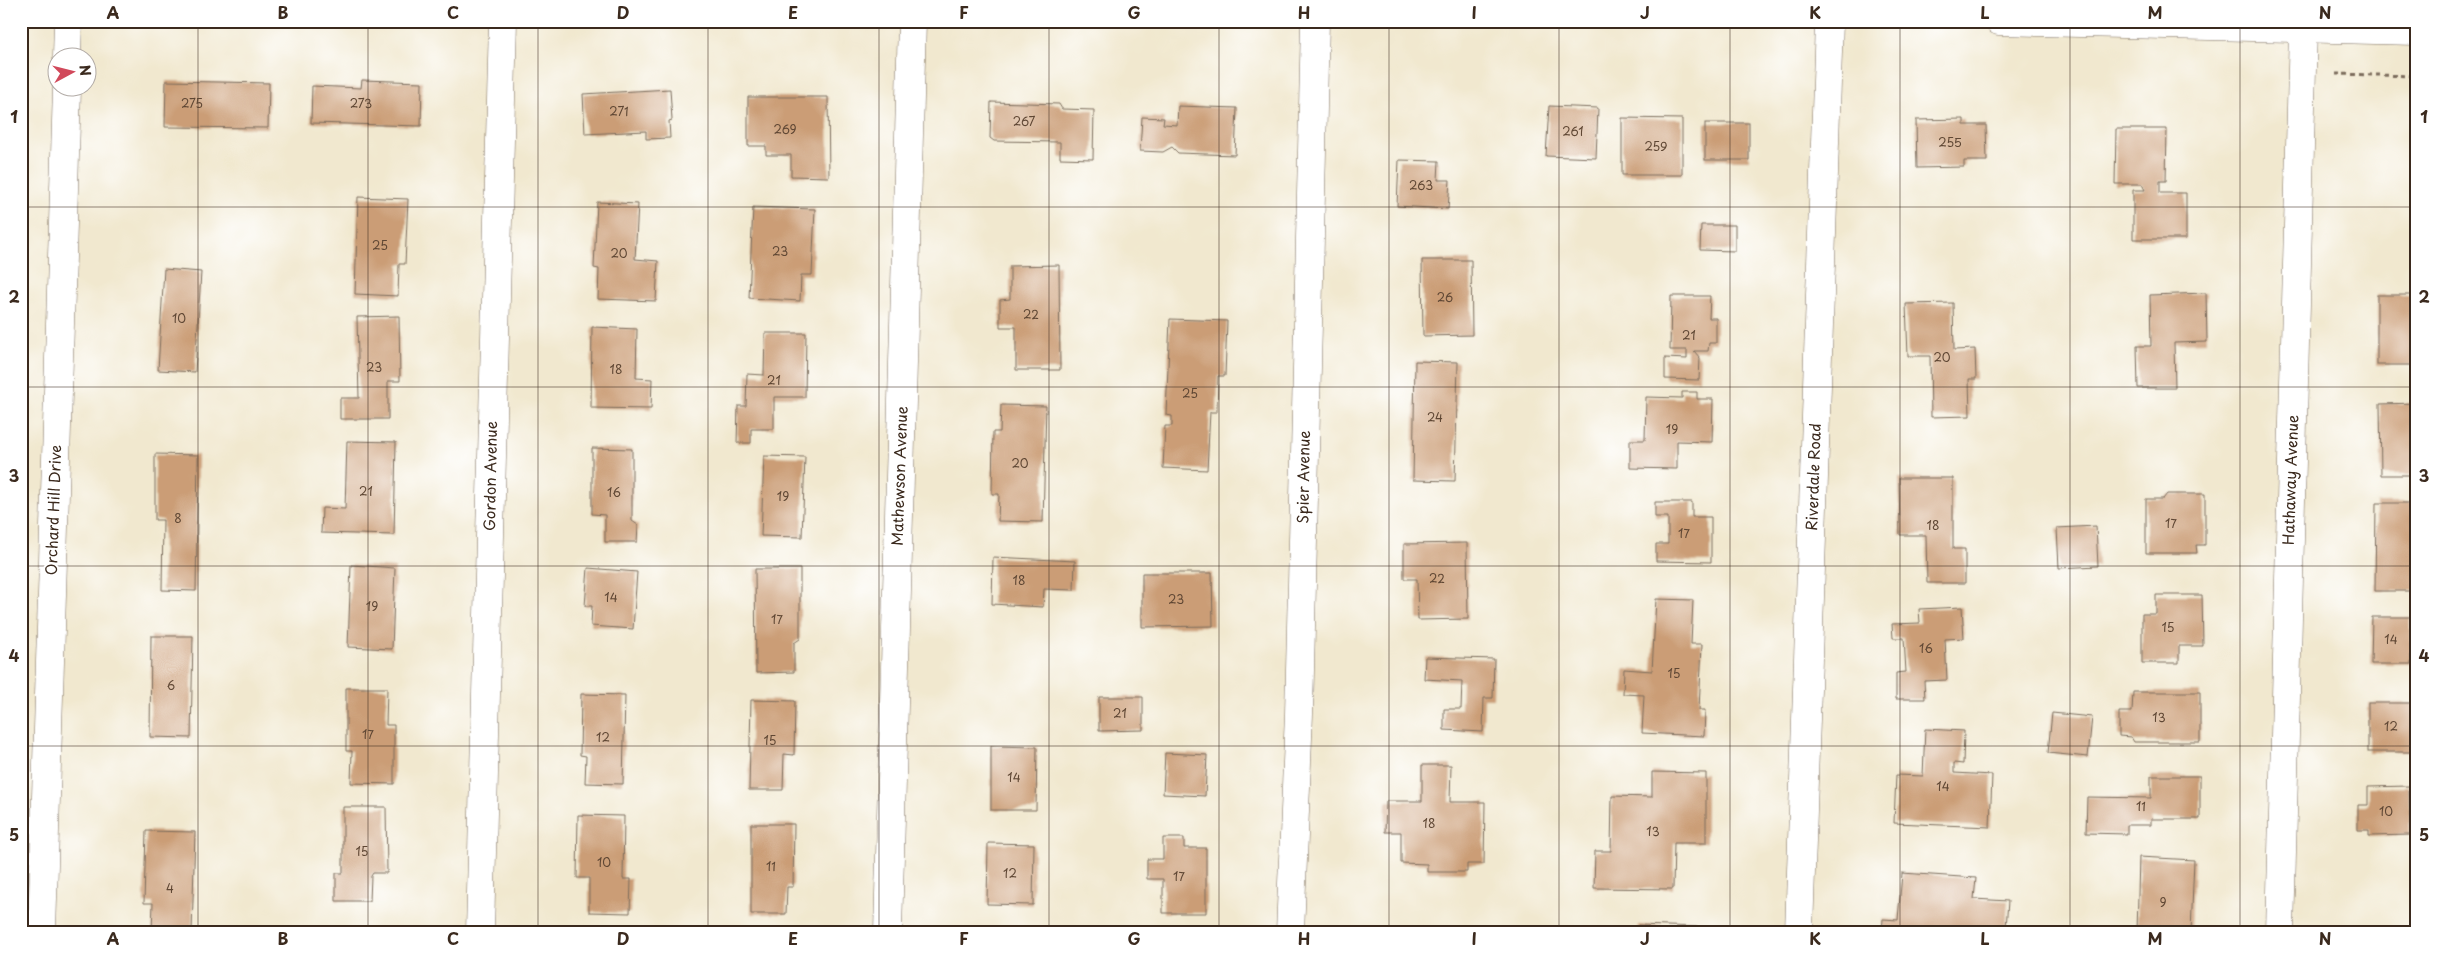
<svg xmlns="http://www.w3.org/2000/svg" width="2438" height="953" font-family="'Playpen Sans',sans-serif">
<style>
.building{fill:#cb9d76}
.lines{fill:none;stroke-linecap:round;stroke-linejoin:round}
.minor-casing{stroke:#7b6c5c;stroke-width:29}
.path{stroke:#7b6c5c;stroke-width:3;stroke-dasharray:4 4;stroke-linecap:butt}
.minor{stroke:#fff;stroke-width:28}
.grid{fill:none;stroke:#3b2a1e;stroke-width:1;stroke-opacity:0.55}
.labels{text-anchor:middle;stroke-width:4;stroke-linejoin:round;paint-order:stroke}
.number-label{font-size:12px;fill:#5f4734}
.street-label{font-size:15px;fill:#3b2a1e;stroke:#fff}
.neatline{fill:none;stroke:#3b2a1e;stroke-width:2}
.grid-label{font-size:16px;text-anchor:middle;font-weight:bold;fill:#3b2a1e}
</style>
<rect width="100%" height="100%" fill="#fff"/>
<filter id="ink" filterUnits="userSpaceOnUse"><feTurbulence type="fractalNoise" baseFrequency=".02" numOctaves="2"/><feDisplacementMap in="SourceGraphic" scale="10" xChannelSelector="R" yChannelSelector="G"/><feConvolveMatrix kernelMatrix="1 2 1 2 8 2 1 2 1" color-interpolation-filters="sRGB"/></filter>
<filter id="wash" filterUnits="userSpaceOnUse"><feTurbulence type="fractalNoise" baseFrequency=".0096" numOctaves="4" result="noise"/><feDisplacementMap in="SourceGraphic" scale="20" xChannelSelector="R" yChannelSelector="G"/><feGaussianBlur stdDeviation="1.12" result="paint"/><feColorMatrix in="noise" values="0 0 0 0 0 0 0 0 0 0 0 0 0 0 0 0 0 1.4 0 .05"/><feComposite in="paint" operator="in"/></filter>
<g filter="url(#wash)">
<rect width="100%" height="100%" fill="#f1e8cf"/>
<g id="blocks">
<!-- building -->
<g class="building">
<polygon points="362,80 422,82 421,126 311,123 312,86 361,88"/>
<polygon points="166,81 269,83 268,128 165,127"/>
<polygon points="670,89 672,120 669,121 670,138 646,139 646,131 585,134 583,94"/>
<polygon points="748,97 828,97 829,177 791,176 791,155 766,155 766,146 748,146"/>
<polygon points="991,102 1059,104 1062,109 1094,110 1093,159 1060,158 1060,142 994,141 990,138"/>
<polygon points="1178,106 1237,108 1235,155 1178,153 1172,147 1163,152 1140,151 1142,117 1164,118 1163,124 1177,125"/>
<polygon points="1549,106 1598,108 1596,158 1546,156"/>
<polygon points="1622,118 1682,119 1682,175 1622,175"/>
<polygon points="1964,119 1964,125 1986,125 1987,161 1964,161 1964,167 1917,168 1916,120"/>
<rect x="1705" y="123" width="44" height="37"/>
<polygon points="2116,129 2167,129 2166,181 2160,181 2160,193 2186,193 2186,239 2133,239 2133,190 2145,190 2142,184 2115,184"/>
<polygon points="1399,160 1439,161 1438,180 1450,180 1448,209 1397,206"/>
<polygon points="358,197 408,199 405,264 399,264 398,296 355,294"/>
<polygon points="597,202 638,204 635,259 658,261 656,301 598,299 599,269 594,268"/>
<polygon points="753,207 815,209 812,275 801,275 800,301 749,298"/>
<polygon points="1701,225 1735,225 1735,251 1700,250"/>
<polygon points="1422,260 1471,260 1472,335 1423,336"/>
<polygon points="1059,265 1060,370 1016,370 1016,327 1000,327 1000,300 1010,299 1010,266"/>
<polygon points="164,269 201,272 195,372 158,370"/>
<polygon points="2206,293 2207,342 2174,343 2175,388 2138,388 2137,346 2151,346 2150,295"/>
<rect x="2377" y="295" width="40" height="70"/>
<polygon points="1671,296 1710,296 1709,318 1716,318 1716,343 1709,343 1708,351 1694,351 1700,358 1699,380 1665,379 1665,358 1687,359 1687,350 1670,350"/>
<polygon points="1953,303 1954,350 1975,349 1976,379 1969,379 1970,416 1931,417 1930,356 1908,356 1906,304"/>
<polygon points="399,316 400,381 388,381 388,419 340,419 340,398 359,398 357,317"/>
<polygon points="1170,319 1227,321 1225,376 1218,376 1217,412 1210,412 1207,470 1163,468 1165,426 1172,426 1172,416 1166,415"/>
<polygon points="592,327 637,329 636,378 652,379 651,409 591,408"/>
<polygon points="765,333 806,333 805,397 774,397 774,429 751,429 751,443 737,443 738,406 746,406 747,374 764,375"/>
<polygon points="1415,361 1458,362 1455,481 1413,480"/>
<polygon points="1682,392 1697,392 1697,399 1713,399 1712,442 1677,441 1677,469 1630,468 1630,440 1645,440 1646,397 1682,398"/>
<polygon points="2417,403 2417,475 2381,475 2380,404"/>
<polygon points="1001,405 1046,406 1043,522 998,521 999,494 992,494 993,432 1000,432"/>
<polygon points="347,441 396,442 394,535 321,533 322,508 345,509"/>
<polygon points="592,448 632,449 632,521 638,525 637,542 605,542 605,515 592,514"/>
<polygon points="155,454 198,455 196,591 162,590 163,520 155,520"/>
<polygon points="764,456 805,457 802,537 761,536"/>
<polygon points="1899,478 1953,478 1953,549 1965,549 1965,583 1927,583 1926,535 1900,535"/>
<polygon points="2167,494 2205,494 2205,545 2196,545 2197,553 2146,553 2146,499 2163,499"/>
<polygon points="1655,502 1692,502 1692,517 1711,517 1711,562 1656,561 1656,544 1668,544 1668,517 1655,517"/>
<polygon points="2376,503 2417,503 2417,591 2375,591"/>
<polygon points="2096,526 2098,566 2059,568 2057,528"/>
<polygon points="1467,543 1468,619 1418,620 1417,579 1404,579 1404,544"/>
<polygon points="993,557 1075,561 1074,590 1044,589 1043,607 992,604"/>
<polygon points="351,565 395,568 392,649 348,647"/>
<polygon points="588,568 637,572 633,629 591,626 592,606 585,606"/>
<polygon points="755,569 800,569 800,639 794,643 794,672 756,673"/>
<polygon points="1142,573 1212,573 1213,626 1142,627"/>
<polygon points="2156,595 2202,595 2203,646 2179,646 2179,663 2142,663 2142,614 2156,614"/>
<polygon points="1656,599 1693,600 1691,644 1702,644 1699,710 1705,710 1704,736 1642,733 1644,695 1623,694 1624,669 1652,671"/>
<polygon points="1962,607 1964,638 1945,639 1947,680 1924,681 1925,699 1896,699 1896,673 1906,672 1904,638 1893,638 1892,624 1920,623 1919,609"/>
<polygon points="2372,617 2411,617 2411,664 2371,664"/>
<polygon points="151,636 193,636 191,738 150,737"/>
<polygon points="1425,657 1494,659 1493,698 1484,698 1483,732 1444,730 1444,709 1461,709 1462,681 1424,679"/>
<polygon points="346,688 387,688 386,725 394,725 394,784 351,783 352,751 346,751"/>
<polygon points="2133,692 2200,692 2200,742 2134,742 2131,737 2119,736 2119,712 2132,712"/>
<polygon points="581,694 625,695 623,784 585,783 586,756 580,755"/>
<polygon points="1099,697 1143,697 1143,730 1099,731"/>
<polygon points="751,700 795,701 794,755 784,754 783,790 749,790"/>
<rect x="2368" y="703" width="45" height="49"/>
<polygon points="2052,713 2092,717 2088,757 2048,753"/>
<polygon points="1925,729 1964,731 1963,764 1954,763 1954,773 1992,775 1990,827 1894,823 1896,775 1923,776"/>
<polygon points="991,746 1037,747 1036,810 991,810"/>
<polygon points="1165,753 1207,755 1205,796 1163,794"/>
<polygon points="1422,765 1451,765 1450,802 1485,802 1484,864 1467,864 1467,872 1427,872 1427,864 1401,863 1401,832 1385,832 1386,801 1422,801"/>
<polygon points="1652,772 1706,773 1706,843 1674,843 1673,889 1594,888 1595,851 1611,851 1612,796 1652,797"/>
<polygon points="2151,776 2200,776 2200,819 2151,819 2151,825 2127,825 2127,834 2086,833 2087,797 2151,798"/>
<polygon points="2409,786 2410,835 2369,836 2369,830 2358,830 2358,805 2368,805 2368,787"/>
<polygon points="343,807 386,807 387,873 373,873 371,876 370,901 336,901 336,873 343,873"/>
<polygon points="578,815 624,816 623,879 631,879 630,913 589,912 589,878 577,878"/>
<polygon points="751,824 794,824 793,887 787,887 786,914 751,914"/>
<polygon points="146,831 195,832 192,932 152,932 153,903 144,903"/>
<polygon points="1163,838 1184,838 1184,848 1206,848 1206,913 1163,913 1163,879 1147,879 1147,859 1163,859"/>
<polygon points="988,843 1034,844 1033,905 987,904"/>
<polygon points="2139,857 2194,860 2191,932 2137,932"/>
<polygon points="1902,873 1976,878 1974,899 2008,901 2006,928 1988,926 1987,932 1882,932 1883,919 1898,920"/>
<polygon points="1638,925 1697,927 1697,932 1638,932"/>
</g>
</g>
</g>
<g filter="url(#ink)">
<use href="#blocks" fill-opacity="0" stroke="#7b6c5c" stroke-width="1"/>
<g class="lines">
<defs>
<g id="minor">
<polyline points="1999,21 2417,31"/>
<polyline points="67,58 68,21"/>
<polyline points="42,932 67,88"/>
<polyline points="480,932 503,21"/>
<polyline points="888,932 912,21"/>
<polyline points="1290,932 1299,714 1315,21"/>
<polyline points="1799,932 1829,21"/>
<polyline points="2280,932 2303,29"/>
</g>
</defs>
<!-- minor casing -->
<use href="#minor" class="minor-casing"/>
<!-- path -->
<polyline class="path" points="2336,74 2417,76"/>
<!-- minor -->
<use href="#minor" class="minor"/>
</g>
</g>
<!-- grid -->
<path class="grid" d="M198 21V932M368 21V932M538 21V932M708 21V932M879 21V932M1049 21V932M1219 21V932M1389 21V932M1559 21V932M1730 21V932M1900 21V932M2070 21V932M2240 21V932M21 207H2417M21 387H2417M21 566H2417M21 746H2417"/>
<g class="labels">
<!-- number labels -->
<g class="number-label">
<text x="192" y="108">275</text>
<text x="361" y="108">273</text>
<text x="619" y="116">271</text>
<text x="1024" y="126">267</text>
<text x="785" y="134">269</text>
<text x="1573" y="136">261</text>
<text x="1950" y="147">255</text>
<text x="1656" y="151">259</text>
<text x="1421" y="190">263</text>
<text x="380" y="250">25</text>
<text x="780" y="256">23</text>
<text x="619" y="258">20</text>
<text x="1445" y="302">26</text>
<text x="1031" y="319">22</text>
<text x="179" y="323">10</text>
<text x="1689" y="340">21</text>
<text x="1942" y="362">20</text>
<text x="374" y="372">23</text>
<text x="616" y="374">18</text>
<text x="774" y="385">21</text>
<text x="1190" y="398">25</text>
<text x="1435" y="422">24</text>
<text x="1672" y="434">19</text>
<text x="1020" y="468">20</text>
<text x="366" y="496">21</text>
<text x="614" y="497">16</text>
<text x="783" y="501">19</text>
<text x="178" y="523">8</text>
<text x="2171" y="528">17</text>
<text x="1933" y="530">18</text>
<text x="1684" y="538">17</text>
<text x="1437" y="583">22</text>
<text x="1019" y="585">18</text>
<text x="611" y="602">14</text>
<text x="1176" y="604">23</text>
<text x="372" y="611">19</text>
<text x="777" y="624">17</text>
<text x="2168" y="632">15</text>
<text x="2391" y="644">14</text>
<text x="1926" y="653">16</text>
<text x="1674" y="678">15</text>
<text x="171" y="690">6</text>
<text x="1120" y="718">21</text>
<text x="2159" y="722">13</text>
<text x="2391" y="731">12</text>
<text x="368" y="739">17</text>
<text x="603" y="742">12</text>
<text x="770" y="745">15</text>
<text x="1014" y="782">14</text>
<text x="1943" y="791">14</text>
<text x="2141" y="811">11</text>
<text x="2386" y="816">10</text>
<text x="1429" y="828">18</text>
<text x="1653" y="836">13</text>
<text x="362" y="856">15</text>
<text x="604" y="867">10</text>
<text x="771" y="871">11</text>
<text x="1010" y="878">12</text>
<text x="1179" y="881">17</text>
<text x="170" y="893">4</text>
<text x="2163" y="907">9</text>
</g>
<!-- street labels -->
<g class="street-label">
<text transform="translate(491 476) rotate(-89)" y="5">Gordon Avenue</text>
<text transform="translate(900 476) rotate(-88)" y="5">Mathewson Avenue</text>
<text transform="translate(1304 477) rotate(-89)" y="5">Spier Avenue</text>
<text transform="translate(1814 477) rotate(-88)" y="5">Riverdale Road</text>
<text transform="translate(2291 480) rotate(-88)" y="5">Hathaway Avenue</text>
<text transform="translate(54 510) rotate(-88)" y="5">Orchard Hill Drive</text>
</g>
</g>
<!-- margin -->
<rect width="2438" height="953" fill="none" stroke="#fff" stroke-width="55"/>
<!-- north arrow -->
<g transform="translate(72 72) rotate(83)"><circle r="24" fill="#ffffff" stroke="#b1aaa5"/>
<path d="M0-4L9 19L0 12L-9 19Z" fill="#d1495b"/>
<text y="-8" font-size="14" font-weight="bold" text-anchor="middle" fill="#3b2a1e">N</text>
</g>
<rect x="28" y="28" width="2382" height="898" class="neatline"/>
<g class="grid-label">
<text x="113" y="19">A</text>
<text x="283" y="19">B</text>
<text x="453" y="19">C</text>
<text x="623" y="19">D</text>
<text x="793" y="19">E</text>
<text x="964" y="19">F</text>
<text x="1134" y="19">G</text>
<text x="1304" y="19">H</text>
<text x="1474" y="19">I</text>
<text x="1645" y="19">J</text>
<text x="1815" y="19">K</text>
<text x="1985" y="19">L</text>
<text x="2155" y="19">M</text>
<text x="2325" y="19">N</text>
<text x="14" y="123">1</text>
<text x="2424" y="123">1</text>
<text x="14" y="303">2</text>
<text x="2424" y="303">2</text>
<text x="14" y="482">3</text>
<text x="2424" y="482">3</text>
<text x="14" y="662">4</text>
<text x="2424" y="662">4</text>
<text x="14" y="841">5</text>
<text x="2424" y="841">5</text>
<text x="113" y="945">A</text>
<text x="283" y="945">B</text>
<text x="453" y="945">C</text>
<text x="623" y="945">D</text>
<text x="793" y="945">E</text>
<text x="964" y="945">F</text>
<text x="1134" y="945">G</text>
<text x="1304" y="945">H</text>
<text x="1474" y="945">I</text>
<text x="1645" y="945">J</text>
<text x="1815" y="945">K</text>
<text x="1985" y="945">L</text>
<text x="2155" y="945">M</text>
<text x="2325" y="945">N</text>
</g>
</svg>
